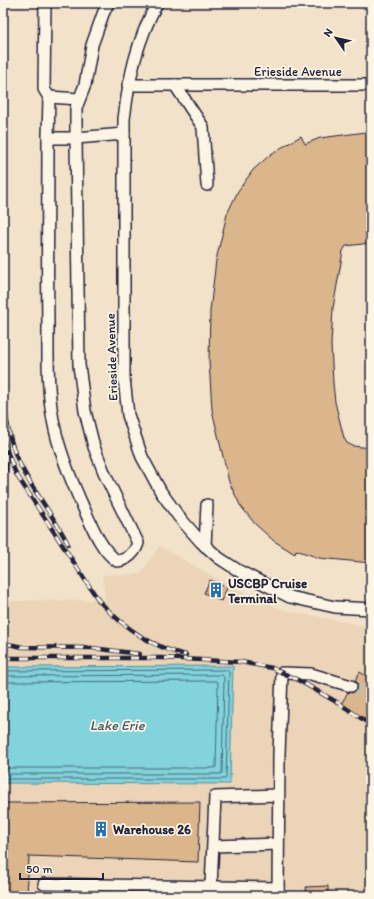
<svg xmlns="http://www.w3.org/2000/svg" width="374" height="899" font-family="Itim,sans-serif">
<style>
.built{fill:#ebd4b7}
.water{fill:#82d3db;stroke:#5c8c9b}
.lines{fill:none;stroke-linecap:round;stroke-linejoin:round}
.shore{stroke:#48697b;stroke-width:1}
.building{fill:#dbb58c;stroke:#22223b}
.minor-tunnel{stroke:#c8bcad;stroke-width:11;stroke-dasharray:11 5.5;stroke-linecap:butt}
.minor-casing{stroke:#22223b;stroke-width:14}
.minor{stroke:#fcf5e5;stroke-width:11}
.rail-casing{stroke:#22223b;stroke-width:4.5}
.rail{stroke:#fcf5e5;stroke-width:3;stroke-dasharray:9;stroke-linecap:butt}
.labels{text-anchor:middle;stroke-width:3.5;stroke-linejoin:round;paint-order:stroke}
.street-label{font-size:13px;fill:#22223b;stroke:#fcf5e5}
.poi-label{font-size:13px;font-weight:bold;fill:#22223b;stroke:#fcf5e5;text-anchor:start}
.water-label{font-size:14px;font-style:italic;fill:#3f576b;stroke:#fcf5e5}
</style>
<rect width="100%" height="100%" fill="#f2e2ca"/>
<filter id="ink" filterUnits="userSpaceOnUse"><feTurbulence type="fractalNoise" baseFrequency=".025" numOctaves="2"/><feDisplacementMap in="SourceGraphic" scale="8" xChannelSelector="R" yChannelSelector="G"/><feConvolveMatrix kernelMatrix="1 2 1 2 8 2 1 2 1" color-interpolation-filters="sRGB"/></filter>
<g filter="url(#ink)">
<!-- built -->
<polygon class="built" points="159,546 221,581 248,595 287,611 371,627 371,896 3,896 3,783 230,784 233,666 3,667 3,601 105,600 102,575 141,574"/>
<!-- water -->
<polygon class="water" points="233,666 230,784 3,783 3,667"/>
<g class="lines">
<!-- shore -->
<g class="shore">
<polyline points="3,671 227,670 229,672 226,778 225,779 3,779"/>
<polyline points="3,676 222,675 224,677 222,773 220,774 3,774"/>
<polyline points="3,682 216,681 218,683 216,767 214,768 3,768"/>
</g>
</g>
<!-- building -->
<g class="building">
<polygon points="366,132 371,132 371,243 346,246 343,251 333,308 331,345 333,383 335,402 344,438 347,443 353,446 371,448 371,563 319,558 296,550 295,554 274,541 255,524 240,505 229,482 212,410 209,361 210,311 216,260 227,214 238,191 253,170 271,154 301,136 305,144 320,138"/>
<polygon points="210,580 227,588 221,601 204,593"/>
<polygon points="360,672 371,679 371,712 366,721 340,706 348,692 353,693 358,688 358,684 355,680"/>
<polygon points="200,802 198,862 29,856 27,896 3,896 3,803"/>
<polygon points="328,886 328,896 307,896 306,887"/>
</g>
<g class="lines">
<!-- minor-tunnel -->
<polyline class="minor-tunnel" points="351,686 371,698"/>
<defs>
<g id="minor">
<polyline points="45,3 44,89 49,97 48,138"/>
<path d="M108 3 103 14 92 45 85 85 76 108V138L79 365 85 411 94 447 106 477 138 543C135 553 127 560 117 561 101 550 93 528 85 511 73 485 58 448 53 420 47 388 48 355 48 323 47 261 48 200 48 138H76L124 134"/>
<path d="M157 3C137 41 129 77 124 119V378L128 415 142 457 161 492 179 517 201 542 219 558 239 571 290 597 335 607 371 609"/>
<polyline points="128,85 371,85"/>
<polyline points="175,85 203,127 207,185"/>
<polyline points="49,97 79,99"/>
<polyline points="205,546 207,505"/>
<polyline points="214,846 278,844"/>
<polyline points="44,884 278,888"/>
<polyline points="211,887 215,797 278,795"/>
<polyline points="278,896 279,754 282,673 311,674 351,686"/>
</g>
</defs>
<!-- minor casing -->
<use href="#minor" class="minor-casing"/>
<!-- minor -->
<use href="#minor" class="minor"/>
<defs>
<g id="rail">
<path d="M3 391C5 414 8 437 17 458 30 488 53 514 68 544"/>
<path d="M3 441 16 474 99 601C123 627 151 647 186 655"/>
<polyline points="6,454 6,470"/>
<polyline points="3,643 23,647 92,648 140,654"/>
<polyline points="3,658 162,658 241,662 272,668 298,680 340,704 371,725"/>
</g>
</defs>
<!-- rail casing -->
<use href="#rail" class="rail-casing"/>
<!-- rail -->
<use href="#rail" class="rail"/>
</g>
</g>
<!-- icons -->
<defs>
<symbol id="building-bare" viewBox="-9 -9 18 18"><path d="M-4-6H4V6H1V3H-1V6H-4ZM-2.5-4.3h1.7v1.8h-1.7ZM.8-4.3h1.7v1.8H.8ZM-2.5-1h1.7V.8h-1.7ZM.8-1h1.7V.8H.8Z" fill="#1f6fb2" stroke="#fcf5e5" stroke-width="2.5" paint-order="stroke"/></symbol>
</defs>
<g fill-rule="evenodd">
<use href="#building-bare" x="205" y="579" width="22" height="22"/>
<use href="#building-bare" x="90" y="818" width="22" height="22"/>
</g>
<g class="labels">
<!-- street labels -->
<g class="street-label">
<text x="298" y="76">Erieside Avenue</text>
<text transform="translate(111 357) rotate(-92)" y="5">Erieside Avenue</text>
</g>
<!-- poi labels -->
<g class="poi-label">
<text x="228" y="588">USCBP Cruise<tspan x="228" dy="15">Terminal</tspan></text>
<text x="113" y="834">Warehouse 26</text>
</g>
<!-- water labels -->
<g class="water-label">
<text x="117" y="730">Lake Erie</text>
</g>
</g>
<!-- margin -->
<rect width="374" height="899" fill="none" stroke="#fcf5e5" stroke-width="16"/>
<rect x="8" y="8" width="358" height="883" fill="none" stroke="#22223b" stroke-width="1.5" filter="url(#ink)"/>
<!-- north arrow -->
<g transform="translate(336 38) rotate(304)" stroke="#fcf5e5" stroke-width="3" paint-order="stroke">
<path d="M0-3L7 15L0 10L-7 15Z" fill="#22223b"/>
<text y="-6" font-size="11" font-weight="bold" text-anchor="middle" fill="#22223b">N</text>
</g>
<!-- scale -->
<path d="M20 873v6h83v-6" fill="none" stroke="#22223b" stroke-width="2"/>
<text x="26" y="873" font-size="12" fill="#22223b" stroke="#fcf5e5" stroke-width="3" paint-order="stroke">50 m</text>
</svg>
